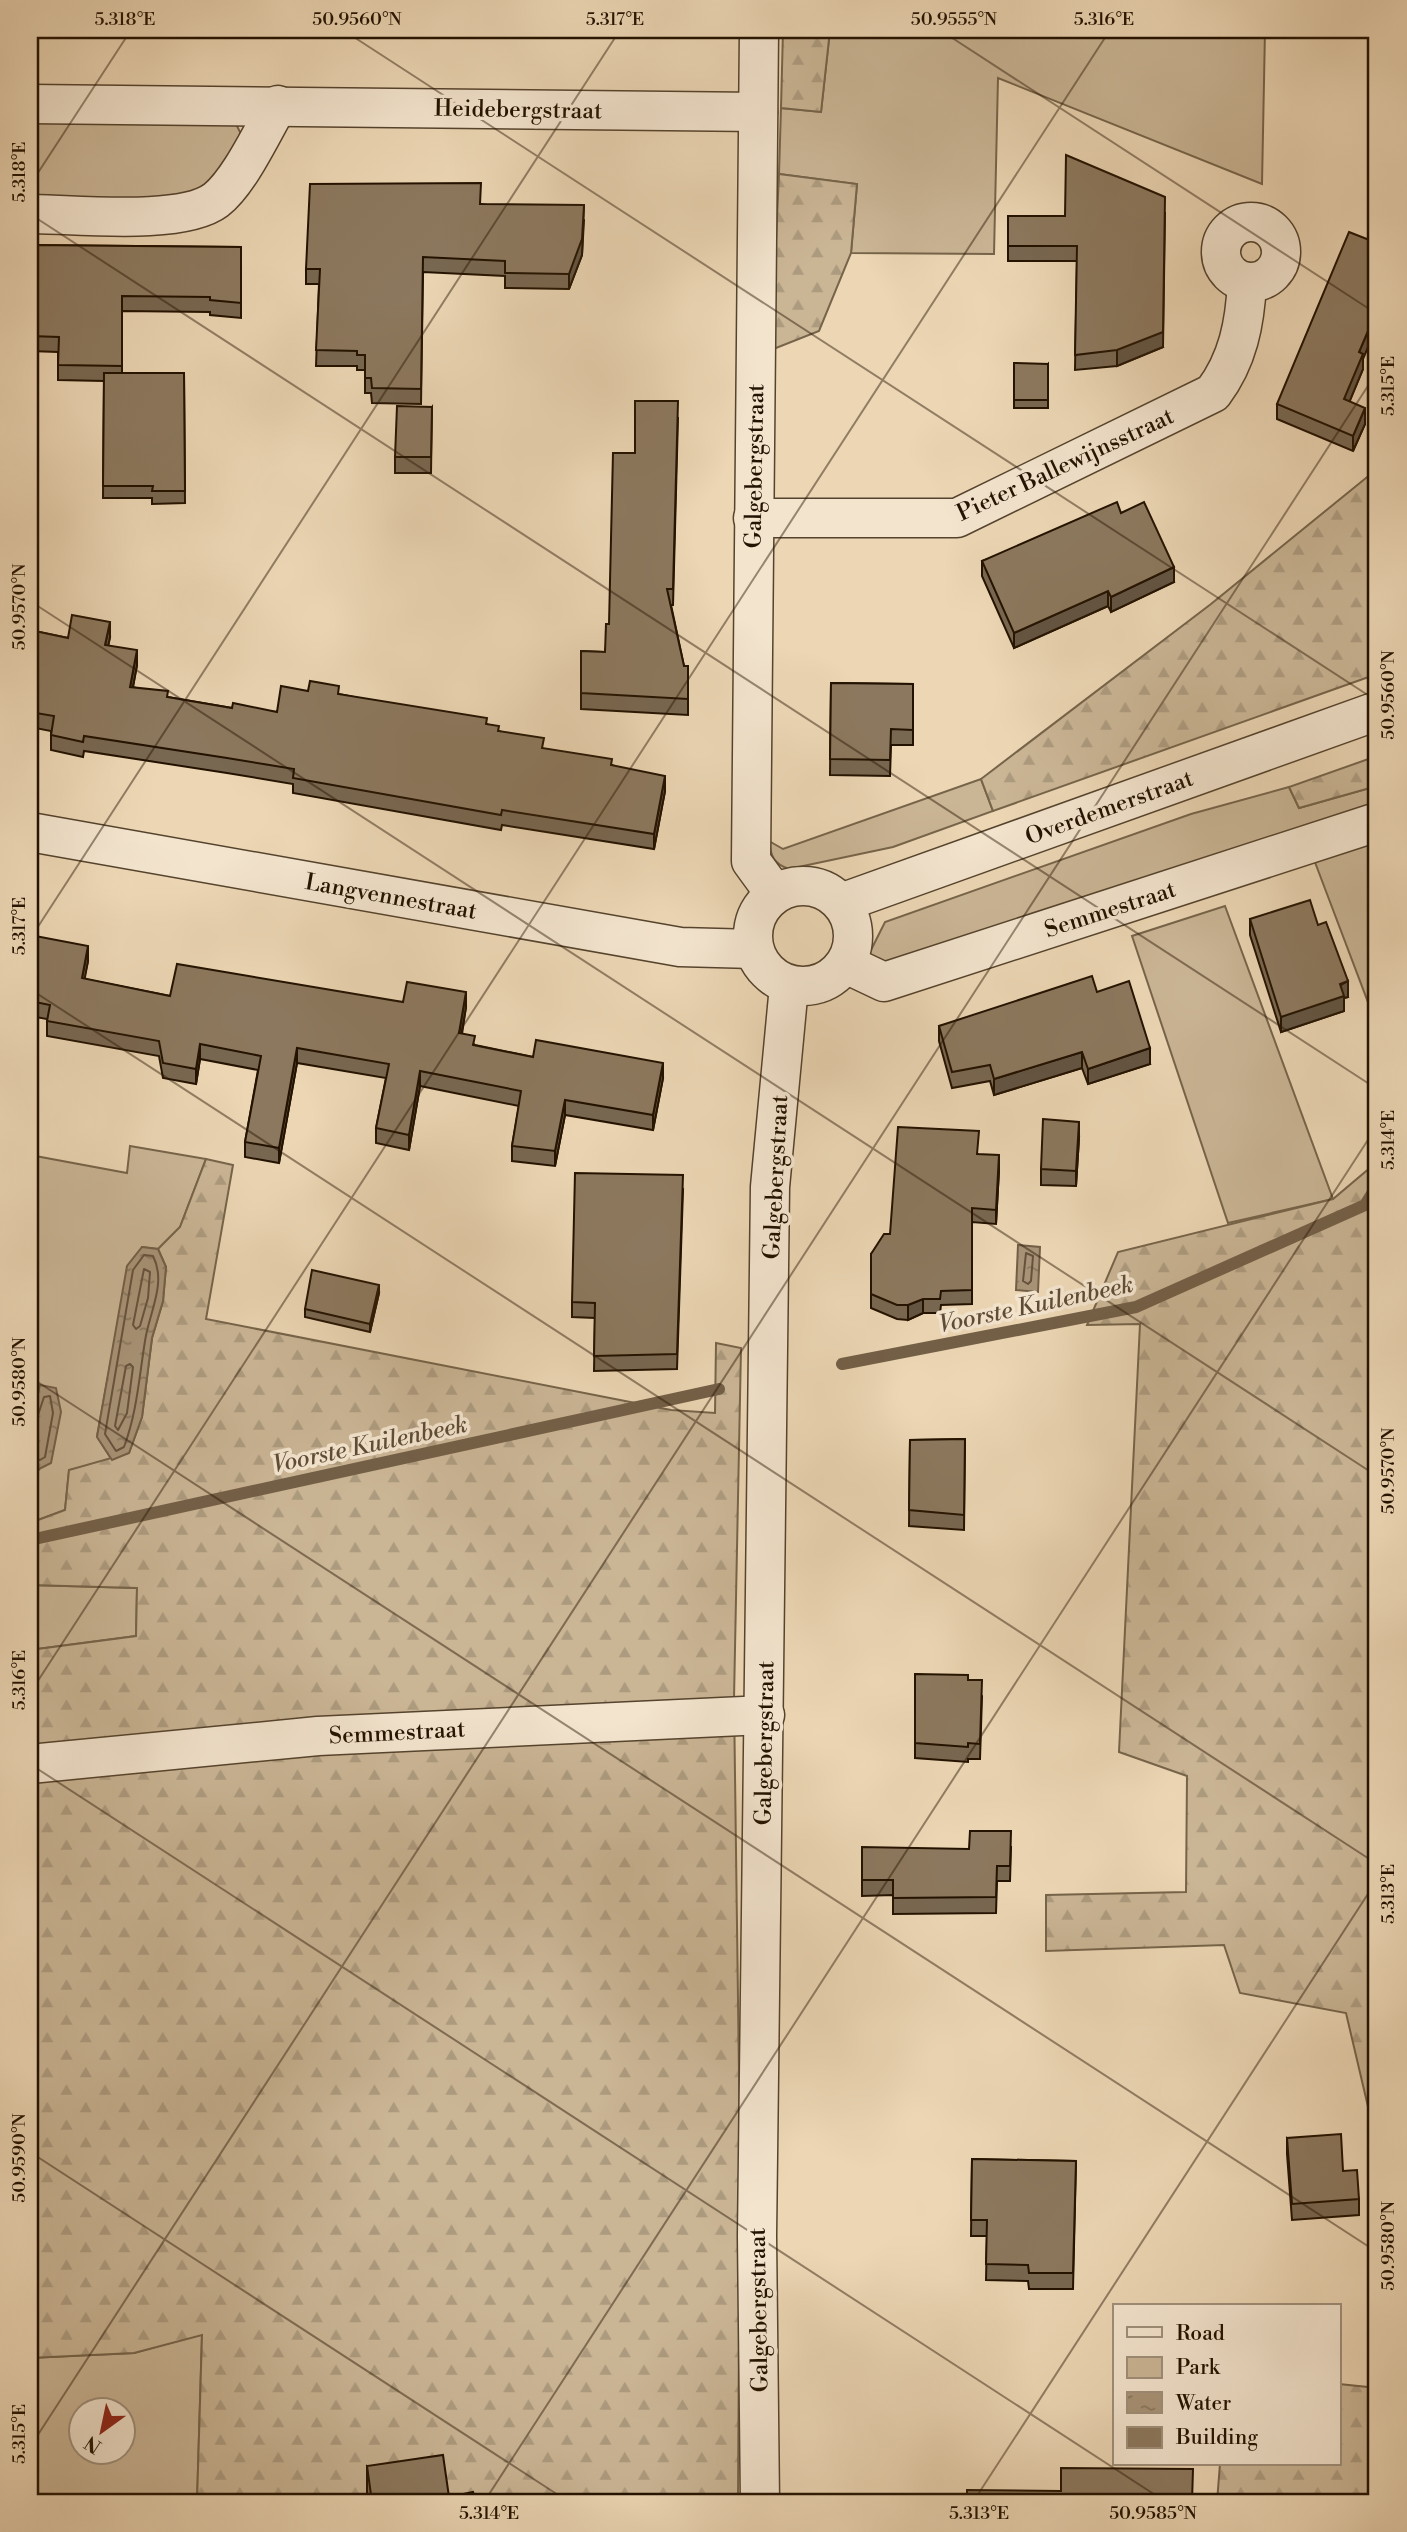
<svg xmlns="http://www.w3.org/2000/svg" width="1407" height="2532" font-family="'Libre Bodoni',serif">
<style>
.green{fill:#cab595;stroke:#76644a;stroke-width:2;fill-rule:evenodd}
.forest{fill:url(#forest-firs);stroke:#76644a;stroke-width:2}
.water{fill:url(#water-ripples);stroke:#735f47;stroke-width:2}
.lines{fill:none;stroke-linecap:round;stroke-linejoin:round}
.shore{stroke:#66523c;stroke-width:2}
.stream{stroke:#735f47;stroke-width:12}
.minor-casing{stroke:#55432d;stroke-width:41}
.minor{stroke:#f3e4ce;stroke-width:38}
.wall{fill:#786751;stroke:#231200;stroke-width:2}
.shaded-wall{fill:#625442;stroke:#231200;stroke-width:2}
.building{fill:#8c785e;stroke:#231200;stroke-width:2}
.ticks{fill:none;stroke:#231200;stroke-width:2;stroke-opacity:0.45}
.labels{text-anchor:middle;stroke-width:7;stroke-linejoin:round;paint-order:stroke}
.street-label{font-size:23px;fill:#231200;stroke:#f3e4ce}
.water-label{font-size:24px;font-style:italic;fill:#5f4c36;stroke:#f3e4ce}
.neatline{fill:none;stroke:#231200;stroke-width:2.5}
.ticks-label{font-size:18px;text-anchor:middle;fill:#231200}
</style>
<defs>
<pattern id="forest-firs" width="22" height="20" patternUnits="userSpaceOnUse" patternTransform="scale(1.75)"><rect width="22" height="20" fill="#cab595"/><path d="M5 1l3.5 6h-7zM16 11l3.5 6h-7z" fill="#ad9b7f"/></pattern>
<pattern id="water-ripples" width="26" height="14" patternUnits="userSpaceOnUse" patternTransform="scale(1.75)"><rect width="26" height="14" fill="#a89377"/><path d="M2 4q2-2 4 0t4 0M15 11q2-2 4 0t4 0" fill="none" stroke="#88775f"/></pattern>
</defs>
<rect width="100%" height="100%" fill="#ecd6b4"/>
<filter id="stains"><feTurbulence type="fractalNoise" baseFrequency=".00286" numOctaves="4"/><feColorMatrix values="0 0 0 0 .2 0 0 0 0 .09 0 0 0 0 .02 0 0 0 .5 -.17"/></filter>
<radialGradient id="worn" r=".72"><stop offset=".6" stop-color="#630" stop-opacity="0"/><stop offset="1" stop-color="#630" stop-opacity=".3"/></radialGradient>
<!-- green -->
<g class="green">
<polygon points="830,30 1265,30 1262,184 998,78 994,254 851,253 857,184 779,174 781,108 821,112"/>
<polygon points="30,116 236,124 241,134 223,172 184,198 30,199"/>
<path d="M981 779 993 811 893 847 789 869C774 864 771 857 769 841L783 849Z"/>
<polygon points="1377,786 1377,805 886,965 869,954 885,922 1191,814 1289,787 1299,808"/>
<polygon points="1377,838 1377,1026 1313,857"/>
<polygon points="1225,906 1333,1199 1228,1223 1132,936"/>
<polygon points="130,1146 206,1159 180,1227 158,1249 142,1247 111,1360 97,1436 112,1460 69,1470 65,1510 30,1523 30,1463 39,1469 34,1408 30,1424 30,1155 127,1173"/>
<polygon points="30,1585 137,1588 136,1636 30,1650"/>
<path d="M202 2334 197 2502H30V2358L134 2353ZM80 2410H122V2452H80Z"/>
</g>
<!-- forest -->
<g class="forest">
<polygon points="783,30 830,30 821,112 781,108"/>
<polygon points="779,174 857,184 851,253 819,331 771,350"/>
<polygon points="1377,469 1377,674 993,811 981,779 1211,604"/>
<polygon points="1377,756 1377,786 1299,808 1289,787"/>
<polygon points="206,1159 233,1165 206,1319 671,1410 715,1413 716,1343 741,1348 734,1699 740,2152 738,2502 197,2502 202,2335 134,2353 30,2358 30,1650 136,1636 137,1588 30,1585 30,1523 65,1510 69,1470 129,1453 142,1417 152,1338 163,1301 166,1267 158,1249 180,1227"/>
<polygon points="1377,1162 1377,2145 1346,2013 1240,1993 1224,1945 1046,1951 1046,1895 1186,1892 1187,1776 1119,1752 1140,1324 1087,1325 1118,1252 1333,1199"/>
<polygon points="1339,2384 1377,2388 1377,2502 1217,2502 1220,2464 1339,2464"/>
</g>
<!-- water -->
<g class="water">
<polygon points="1018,1245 1040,1247 1038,1292 1016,1290"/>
<polygon points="142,1247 158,1249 166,1267 163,1301 152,1338 142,1417 129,1453 112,1460 97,1437 127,1266"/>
<polygon points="40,1385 56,1388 61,1412 51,1463 39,1469 30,1463 30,1424"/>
</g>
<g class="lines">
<!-- shore -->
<g class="shore">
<polygon points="1026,1253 1033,1256 1031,1281 1028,1284 1023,1281"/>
<path d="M144 1255 153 1256C167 1283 149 1313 145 1341 139 1378 137 1412 124 1447L116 1451 105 1434 133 1270Z"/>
<polygon points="144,1269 150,1272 148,1298 140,1326 136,1329 133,1325"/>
<polygon points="130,1364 133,1367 127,1413 118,1430 115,1426 126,1366"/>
<polyline points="30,1417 38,1415 44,1397 50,1396 53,1413 45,1457 40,1460 30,1457"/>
</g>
<!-- stream -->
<g class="stream">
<polyline points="842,1364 1136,1307 1365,1205 1377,1186"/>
<polyline points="30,1540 719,1389"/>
</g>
<defs>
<g id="minor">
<polyline points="759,30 751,861 775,894"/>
<polyline points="30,104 758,112"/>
<path d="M30 214C74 214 182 226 216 200 240 181 262 132 278 105"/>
<circle cx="1251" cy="252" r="30"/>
<path d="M753 518H957L1213 393C1238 360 1245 323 1247 282"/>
<polyline points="30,832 680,947 754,949"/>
<circle cx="803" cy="936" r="50"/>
<polyline points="841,903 1377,711"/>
<polyline points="846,964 884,982 1377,822"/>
<polyline points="30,1764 318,1736 765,1715"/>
<polyline points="760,2502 757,2236 770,1187 789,986"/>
</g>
</defs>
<!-- minor casing -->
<use href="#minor" class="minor-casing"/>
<!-- minor -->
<use href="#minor" class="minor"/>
</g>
<!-- wall -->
<g class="wall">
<polygon points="481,204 584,220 582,255 569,289 505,288 505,276 423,272 421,404 372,403 371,393 365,393 365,370 357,370 357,366 316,366 319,284 306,284 306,269"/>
<polygon points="1008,216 1065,216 1163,347 1117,366 1075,370 1077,261 1008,261"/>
<polygon points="30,245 241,247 241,318 210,315 210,312 122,311 122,373 184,373 185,503 152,504 152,498 103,498 104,381 58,380 58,352 30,351"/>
<polygon points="1363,359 1363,369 1349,402 1365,424 1353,451 1277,419 1277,404"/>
<polygon points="1048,364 1048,408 1014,408 1014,400"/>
<polygon points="432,407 431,473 395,473 395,457"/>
<polygon points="678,417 673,605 671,605 684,666 688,666 688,715 581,709 581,651 605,652 609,624"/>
<polygon points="1121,513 1174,582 1111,612 1108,606 1014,648 982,576 982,561"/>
<polygon points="30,630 68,638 110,637 108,646 137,665 133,687 168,697 232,708 277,712 308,691 339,694 487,724 499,731 544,749 612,765 665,791 654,849 502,825 501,830 293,793 293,784 227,773 84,751 83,757 51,750 51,731 30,727"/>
<polygon points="831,683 913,684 913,745 891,745 890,776 830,775"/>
<polygon points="1250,919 1318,925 1348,997 1344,998 1344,1011 1281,1032 1250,935"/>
<polygon points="30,935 88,961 84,979 170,996 403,1002 466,1007 462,1034 475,1045 533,1057 663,1078 653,1130 565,1115 555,1166 512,1161 512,1146 519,1106 420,1086 409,1150 376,1143 376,1128 386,1078 297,1063 279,1163 245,1157 245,1142 258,1070 200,1059 196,1084 163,1078 159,1056 47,1036 47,1019 30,1016"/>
<polygon points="1097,992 1150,1064 1088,1084 1082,1068 994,1095 990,1081 952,1088 939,1041 939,1026"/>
<polygon points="1079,1138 1076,1186 1041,1185 1041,1169"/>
<polygon points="978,1154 999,1170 996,1224 972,1222 972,1304 941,1305 940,1313 923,1313 908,1320 897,1319 871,1308 871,1254 890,1234"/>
<polygon points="683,1190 677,1369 594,1371 595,1318 572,1317 572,1302"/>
<polygon points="379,1293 370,1332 305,1317 305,1309"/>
<polygon points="965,1439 964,1530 909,1526 910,1440"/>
<polygon points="915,1674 968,1680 982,1696 980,1759 968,1759 968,1762 915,1758"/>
<polygon points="1011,1847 1010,1881 997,1881 996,1913 893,1914 893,1895 862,1896 862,1880 969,1849"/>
<polygon points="1287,2138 1343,2171 1359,2199 1359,2215 1292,2220 1287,2154"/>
<polygon points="972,2159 1076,2161 1073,2289 1029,2289 1028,2281 986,2280 987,2236 971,2236"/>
<polygon points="367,2466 449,2497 476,2502 367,2502"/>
</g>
<!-- shaded-wall -->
<g class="shaded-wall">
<polygon points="584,205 582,255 569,289 569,274"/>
<polygon points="1165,212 1163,347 1117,366 1117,350"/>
<polygon points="1377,310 1377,326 1363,359 1363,369 1344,415 1344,399 1359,352"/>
<polygon points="1365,408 1365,424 1353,451 1353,436"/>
<polygon points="1174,567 1174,582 1111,612 1111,597"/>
<polygon points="1108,591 1108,606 1014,648 1014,633"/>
<polygon points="110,622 110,637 105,661 105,645"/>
<polygon points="137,650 137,665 130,702 130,687"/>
<polygon points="665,776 665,791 654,849 654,834"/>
<polygon points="88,946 88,961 82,993 82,978"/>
<polygon points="1348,981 1348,997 1344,998 1344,1011 1281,1032 1281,1017"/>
<polygon points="466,992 466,1007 459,1048 459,1033"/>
<polygon points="200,1044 200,1059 196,1084 196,1069"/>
<polygon points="297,1048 297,1063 279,1163 279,1148"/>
<polygon points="1150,1048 1150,1064 1088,1084 1088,1069"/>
<polygon points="1082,1052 1082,1068 994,1095 994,1079"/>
<polygon points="663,1063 663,1078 653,1130 653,1115"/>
<polygon points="420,1071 420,1086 409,1150 409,1135"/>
<polygon points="565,1100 565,1115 555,1166 555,1151"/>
<polygon points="1079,1122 1079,1138 1076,1186 1076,1171"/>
<polygon points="999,1155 999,1170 996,1224 996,1210"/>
<polygon points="379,1285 379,1293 370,1332 370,1324"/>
<polygon points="923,1299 923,1313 908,1320 908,1305"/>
</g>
<!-- building -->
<g class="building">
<polygon points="1066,155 1165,197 1163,332 1117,350 1075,355 1077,246 1008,246 1008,216 1065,216"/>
<polygon points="481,183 480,204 584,205 582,239 569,274 505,273 505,261 423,257 421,389 372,388 371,378 365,378 365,355 357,355 357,351 316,350 320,269 306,269 310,184"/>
<polygon points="1349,232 1377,243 1377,310 1359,352 1363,354 1344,399 1365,408 1353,436 1277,404"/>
<polygon points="30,245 241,247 241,303 210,300 210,297 122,296 122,366 58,365 59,337 30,336"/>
<polygon points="1014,363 1048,364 1048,400 1014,400"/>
<polygon points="104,373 184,373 185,491 152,491 153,486 103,486"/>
<polygon points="635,401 678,401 673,589 667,589 684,666 688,666 688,699 581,693 581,651 605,652 606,624 609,624 613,453 635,453"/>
<polygon points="397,406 432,407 431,457 395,457"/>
<polygon points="1117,502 1121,513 1144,502 1174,567 1111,597 1108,591 1014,633 982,561"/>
<polygon points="72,615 110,622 105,645 137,650 130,687 168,691 167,697 232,708 233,703 277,712 281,686 308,691 310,681 339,686 338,694 487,718 486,724 499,726 498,731 544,738 542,748 612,759 611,765 665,776 654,834 502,810 501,815 293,778 294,769 227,758 84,736 83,742 51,735 54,716 30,712 30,630 68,638"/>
<polygon points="831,683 913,684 913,730 891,729 890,760 830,759"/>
<polygon points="1310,900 1318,925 1326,922 1348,981 1340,984 1344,996 1281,1017 1250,919"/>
<polygon points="30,935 88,946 82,978 170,996 177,964 403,1002 407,982 466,992 459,1033 475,1036 473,1045 533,1057 536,1040 663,1063 653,1115 565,1100 555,1151 512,1146 521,1091 420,1071 409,1135 376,1128 389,1064 297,1048 279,1148 245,1142 261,1056 200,1044 196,1069 163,1063 159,1041 47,1021 50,1005 30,1001"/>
<polygon points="1092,976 1097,992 1129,981 1150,1048 1088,1069 1082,1052 994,1079 990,1065 952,1072 939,1026"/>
<polygon points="1043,1119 1079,1122 1076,1171 1041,1169"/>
<polygon points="898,1127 979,1131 977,1154 999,1155 996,1210 972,1208 972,1290 941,1291 940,1299 923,1299 908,1305 897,1305 871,1294 871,1254 884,1234 890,1234"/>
<polygon points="575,1173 683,1175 677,1354 594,1356 595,1303 572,1302"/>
<polygon points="312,1270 379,1285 370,1324 305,1309"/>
<polygon points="965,1439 964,1515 909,1510 910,1440"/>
<polygon points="915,1674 968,1675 968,1680 982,1680 980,1744 968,1743 968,1747 915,1743"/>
<polygon points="970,1831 1011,1831 1010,1866 997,1866 996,1897 893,1898 893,1880 862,1880 862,1847 969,1849"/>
<polygon points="1341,2134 1343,2171 1357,2170 1359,2199 1292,2204 1287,2138"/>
<polygon points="972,2159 1076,2161 1073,2273 1029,2273 1028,2265 986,2264 987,2220 971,2220"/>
<polygon points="443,2455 449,2497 473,2492 476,2502 372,2502 367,2466"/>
<polygon points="1061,2468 1193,2469 1192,2502 967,2502 967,2490 1061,2491"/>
</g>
<!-- ticks -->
<path class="ticks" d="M343 30 1377 701M940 30 1377 314M30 185 131 30M30 214 1377 1089M30 601 1377 1476M30 939 620 30M30 989 1377 1864M30 1377 1377 2252M30 1693 1110 30M30 1764 1166 2502M30 2152 569 2502M30 2447 1377 372M484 2502 1377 1126M973 2502 1377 1880"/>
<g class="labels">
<!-- street labels -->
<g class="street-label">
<text transform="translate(518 109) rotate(1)" y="8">Heidebergstraat</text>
<text transform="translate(1065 464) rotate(-25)" y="8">Pieter Ballewijnsstraat</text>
<text transform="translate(754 466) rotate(-89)" y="8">Galgebergstraat</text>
<text transform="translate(1109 807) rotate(-20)" y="8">Overdemerstraat</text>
<text transform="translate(391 896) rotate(10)" y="8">Langvennestraat</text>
<text transform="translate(1110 909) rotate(-18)" y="8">Semmestraat</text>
<text transform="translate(775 1177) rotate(-87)" y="8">Galgebergstraat</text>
<text transform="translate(397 1732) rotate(-3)" y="8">Semmestraat</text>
<text transform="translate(764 1743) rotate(-89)" y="8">Galgebergstraat</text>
<text transform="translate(758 2310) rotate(-91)" y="8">Galgebergstraat</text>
</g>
<!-- water labels -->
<g class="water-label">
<text transform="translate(1036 1304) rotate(-12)" y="8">Voorste Kuilenbeek</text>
<text transform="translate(370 1444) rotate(-12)" y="8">Voorste Kuilenbeek</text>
</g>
</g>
<!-- margin -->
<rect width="1407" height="2532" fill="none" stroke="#ecd6b4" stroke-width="77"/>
<!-- legend -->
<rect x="1113" y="2304" width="228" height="161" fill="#f3e4ce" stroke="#a0907c" stroke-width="2"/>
<rect x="1127" y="2327" width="35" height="10" fill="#f3e4ce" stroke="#a0907c" stroke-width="2"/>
<text x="1176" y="2340" font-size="21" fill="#231200">Road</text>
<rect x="1127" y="2357" width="35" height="21" fill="#cab595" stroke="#a0907c" stroke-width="2"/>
<text x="1176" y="2374" font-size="21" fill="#231200">Park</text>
<rect x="1127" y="2392" width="35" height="21" fill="url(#water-ripples)" stroke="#a0907c" stroke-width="2"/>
<text x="1176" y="2410" font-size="21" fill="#231200">Water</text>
<rect x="1127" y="2427" width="35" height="21" fill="#8c785e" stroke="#a0907c" stroke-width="2"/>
<text x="1176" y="2444" font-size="21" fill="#231200">Building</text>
<!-- north arrow -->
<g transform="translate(102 2431) rotate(213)"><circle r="33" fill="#f3e4ce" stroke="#a0907c" stroke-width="2"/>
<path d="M0-5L12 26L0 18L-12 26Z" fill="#8f2418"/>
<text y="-10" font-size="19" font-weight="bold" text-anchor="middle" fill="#231200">N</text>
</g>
<rect x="38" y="38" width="1330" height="2456" class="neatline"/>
<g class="ticks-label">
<text x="125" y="25">5.318°E</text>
<text x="357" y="25">50.9560°N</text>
<text x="615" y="25">5.317°E</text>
<text x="954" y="25">50.9555°N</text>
<text x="1104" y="25">5.316°E</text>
<text transform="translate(19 172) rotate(-90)" y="6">5.318°E</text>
<text transform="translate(1388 386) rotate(-90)" y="6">5.315°E</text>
<text transform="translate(19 607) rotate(-90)" y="6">50.9570°N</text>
<text transform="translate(1388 695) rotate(-90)" y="6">50.9560°N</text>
<text transform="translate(19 926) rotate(-90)" y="6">5.317°E</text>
<text transform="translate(1388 1140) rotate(-90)" y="6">5.314°E</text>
<text transform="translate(19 1382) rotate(-90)" y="6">50.9580°N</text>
<text transform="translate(1388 1471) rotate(-90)" y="6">50.9570°N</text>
<text transform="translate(19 1680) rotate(-90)" y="6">5.316°E</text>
<text transform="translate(1388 1894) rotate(-90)" y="6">5.313°E</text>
<text transform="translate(19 2158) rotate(-90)" y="6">50.9590°N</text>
<text transform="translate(1388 2246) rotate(-90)" y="6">50.9580°N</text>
<text transform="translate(19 2434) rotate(-90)" y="6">5.315°E</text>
<text x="489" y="2519">5.314°E</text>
<text x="979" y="2519">5.313°E</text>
<text x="1153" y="2519">50.9585°N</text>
</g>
<rect width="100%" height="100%" filter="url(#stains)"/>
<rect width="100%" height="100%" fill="url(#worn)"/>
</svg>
